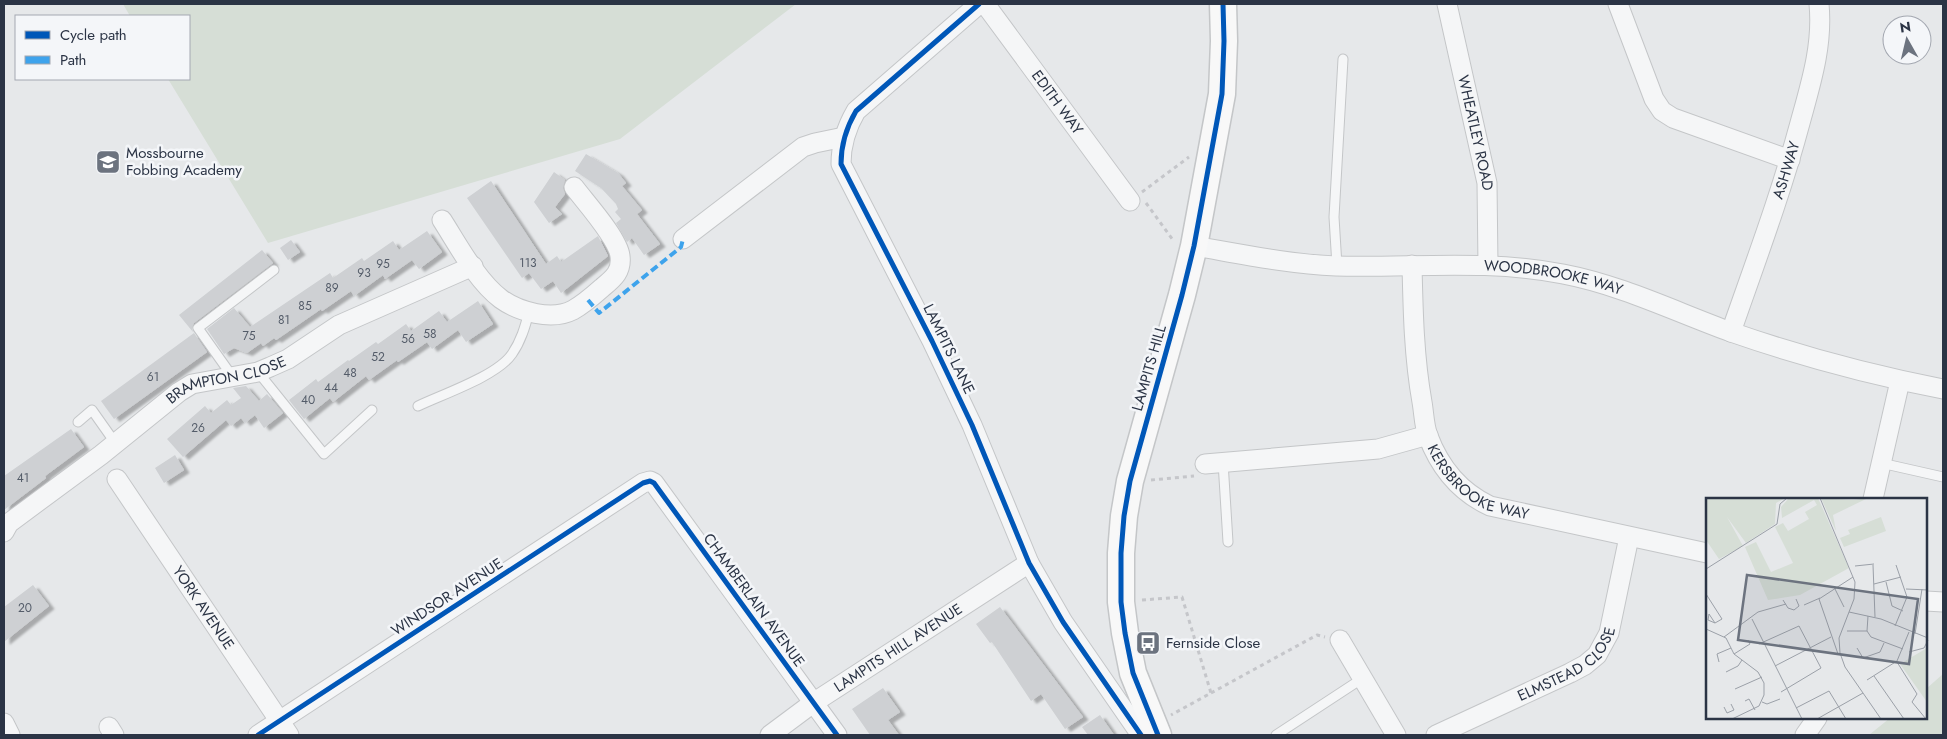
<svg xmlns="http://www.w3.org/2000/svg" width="1947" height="739" font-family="Jost,sans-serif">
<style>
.green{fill:#d6ded6}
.building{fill:#ced0d3;filter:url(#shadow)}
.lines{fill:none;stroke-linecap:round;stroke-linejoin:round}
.lane-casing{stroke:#c4c6c8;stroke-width:11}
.street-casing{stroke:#c4c6c8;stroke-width:21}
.secondary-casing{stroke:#c4c6c8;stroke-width:29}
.path{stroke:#c5c6ca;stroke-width:3;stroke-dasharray:4 4;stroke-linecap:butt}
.lane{stroke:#f5f6f7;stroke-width:9}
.street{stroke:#f5f6f7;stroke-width:19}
.secondary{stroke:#f8f8f8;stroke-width:26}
.quiet{stroke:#3ea3ec;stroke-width:4;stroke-dasharray:8 4;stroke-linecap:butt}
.cycleway-casing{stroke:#f4f6f9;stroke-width:8}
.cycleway{stroke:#0057b8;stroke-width:5}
.labels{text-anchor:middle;stroke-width:5;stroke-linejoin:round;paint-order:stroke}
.number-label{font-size:12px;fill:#545c69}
.street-label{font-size:15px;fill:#2b3445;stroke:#f4f6f9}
.poi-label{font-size:15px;fill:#2b3445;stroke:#f4f6f9;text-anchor:start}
.inset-road{fill:none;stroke:#9ba0a8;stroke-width:1}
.view{fill:#6c737f;fill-opacity:0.15;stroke:#6c737f;stroke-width:2.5}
.inset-edge{fill:none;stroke:#2b3445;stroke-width:2.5}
</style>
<defs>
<filter id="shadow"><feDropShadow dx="5.5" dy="3" stdDeviation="1" flood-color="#0004"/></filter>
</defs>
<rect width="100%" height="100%" fill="#e6e8ea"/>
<!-- green -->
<g class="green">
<polygon points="123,4 796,4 620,139 268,243 168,79 189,79 189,16 130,16"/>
<polygon points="1943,674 1943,735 1869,735 1890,718 1926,718 1926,689"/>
</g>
<!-- building -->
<g class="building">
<polygon points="586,154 618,173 626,183 622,186 642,210 637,214 660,244 644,255 632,238 627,242 616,223 621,219 615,212 618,209 616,204 601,188 575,171"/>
<polygon points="554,172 565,180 563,188 565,194 555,207 562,214 549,223 534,202"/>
<polygon points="491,181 546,264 557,256 561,262 598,236 608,256 561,293 553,281 541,289 529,273 522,278 467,198"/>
<polygon points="427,231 442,252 419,269 412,260 385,279 383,275 354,296 351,291 322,311 321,309 276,340 274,338 263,346 261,343 247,353 234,348 224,354 207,329 234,308 250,327 330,273 333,278 362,258 364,261 393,241 399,250"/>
<polygon points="291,240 300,252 288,260 280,248"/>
<polygon points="262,250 273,263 194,323 192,328 193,332 179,315"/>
<polygon points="478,301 493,324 466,342 458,330 432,349 427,342 398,362 397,360 369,380 366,376 333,402 330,398 304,419 289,400 316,379 318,382 348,360 349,361 376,342 378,344 406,324 411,331 439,311 447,322"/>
<polygon points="194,333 207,352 114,419 101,401"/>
<polygon points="246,386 259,401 267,394 283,413 264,428 255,415 245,423 241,418 231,426 226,420 183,457 167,439 205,406 211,413 227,400 231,405 241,398 245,403 233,388"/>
<polygon points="71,429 84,447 45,476 46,478 4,510 4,476"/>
<polygon points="175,455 184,470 164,483 155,468"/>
<polygon points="33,585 49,606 4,642 4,607"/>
<polygon points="1000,607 1083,717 1065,729 1041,694 1031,701 992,642 990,643 976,624"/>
<polygon points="883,688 900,712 888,720 899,735 870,735 852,709"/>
<polygon points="1100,715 1114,735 1088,735 1082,727"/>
</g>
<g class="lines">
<defs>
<g id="lane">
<polyline points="1337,266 1334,217 1343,59"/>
<polyline points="258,372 324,454 372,410"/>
<polyline points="232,376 198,328 274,270"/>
<path d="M418 406C443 394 497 376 512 354 521 341 525 327 529 312"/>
<polyline points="78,422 92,410 116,444"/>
<polyline points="1223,462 1228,542"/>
<polyline points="1881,463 1943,477"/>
<polyline points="1276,735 1363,678"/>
</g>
<g id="street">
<path d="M979 4 856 111C846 128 841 144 841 164L932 341 972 425 1029 563 1063 622 1141 735"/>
<path id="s1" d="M985 4 1130 201"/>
<path id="s2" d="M1447 4 1487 183 1488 265"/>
<polyline points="1618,4 1654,99 1662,111 1673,118 1790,160"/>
<path d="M442 220C458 245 477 281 501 299 519 312 552 321 573 310 584 304 594 295 603 287 614 278 622 271 620 256 618 238 586 203 574 187"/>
<polyline points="683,239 803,147 815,143 844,137"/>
<path id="s3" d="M1194 246C1241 254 1288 264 1336 266 1412 268 1487 259 1563 274 1621 285 1676 312 1731 332 1800 356 1871 375 1943 389"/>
<path id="s4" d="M1412 265C1413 311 1414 357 1422 402 1424 413 1424 426 1428 436 1440 468 1460 492 1490 506L1707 553"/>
<path id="s5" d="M1731 332C1755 263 1781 194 1800 123 1811 83 1823 45 1819 4"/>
<polyline points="1205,464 1378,449 1428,435"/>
<path id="s6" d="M117 479 289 735"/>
<polyline points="1873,499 1900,381"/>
<path id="s7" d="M4 532 9 523 101 455 179 392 192 384 258 372 270 367 288 359 339 325 473 266"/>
<polyline points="1926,601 1943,602"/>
<polyline points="1340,640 1396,735"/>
<polyline points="4,723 10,735"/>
<polyline points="109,727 114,735"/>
<polyline points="258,735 643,483 650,481 654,483 837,735"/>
<path id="s8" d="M770 735 813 703 1029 563"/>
<path id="s9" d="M1436 735 1570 673 1585 665 1597 655 1609 633 1629 537"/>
<polyline points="1805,735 1817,718"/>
</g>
<polyline id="secondary" points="1158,735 1133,673 1125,633 1121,602 1121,553 1124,516 1130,481 1182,295 1194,246 1222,94 1224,41 1223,4"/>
</defs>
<!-- lane casing -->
<use href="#lane" class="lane-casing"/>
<!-- street casing -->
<use href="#street" class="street-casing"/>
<!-- secondary casing -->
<use href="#secondary" class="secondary-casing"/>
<!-- path -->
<g class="path">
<polyline points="1142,192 1189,157"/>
<polyline points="1146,203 1173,240"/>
<polyline points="1151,480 1194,476"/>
<polyline points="1142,600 1182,597 1211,693 1171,715"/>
<polyline points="1211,693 1317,635 1325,637"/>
</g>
<!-- lane -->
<use href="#lane" class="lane"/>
<!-- street -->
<use href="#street" class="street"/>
<!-- secondary -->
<use href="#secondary" class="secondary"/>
<!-- quiet -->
<polyline class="quiet" points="588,300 599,313 681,247 683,239"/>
<defs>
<g id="cycleway">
<path d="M979 4 856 111C846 128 841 144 841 164L932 341 972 425 1029 563 1063 622 1141 735"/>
<polyline points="258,735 643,483 650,481 654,483 837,735"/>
<polyline points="1158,735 1133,673 1125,633 1121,602 1121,553 1124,516 1130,481 1182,295 1194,246 1222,94 1224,41 1223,4"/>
</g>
</defs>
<!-- cycleway casing -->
<use href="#cycleway" class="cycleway-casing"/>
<!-- cycleway -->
<use href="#cycleway" class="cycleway"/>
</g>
<!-- icons -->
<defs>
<symbol id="school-square" viewBox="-11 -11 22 22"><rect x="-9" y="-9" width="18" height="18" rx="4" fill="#6c737f" stroke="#f4f6f9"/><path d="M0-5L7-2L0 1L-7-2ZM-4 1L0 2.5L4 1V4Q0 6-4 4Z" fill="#fff"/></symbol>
<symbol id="bus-square" viewBox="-11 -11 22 22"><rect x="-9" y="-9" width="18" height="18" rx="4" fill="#6c737f" stroke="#f4f6f9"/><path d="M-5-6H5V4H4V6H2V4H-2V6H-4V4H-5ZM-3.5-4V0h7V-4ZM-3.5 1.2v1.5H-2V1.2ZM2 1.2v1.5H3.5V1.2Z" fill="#fff"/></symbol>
</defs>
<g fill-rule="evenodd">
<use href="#school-square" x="94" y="148" width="28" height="28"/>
<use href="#bus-square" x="1134" y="629" width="28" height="28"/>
</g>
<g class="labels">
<!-- number labels -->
<g class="number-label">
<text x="528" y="267">113</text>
<text x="383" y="268">95</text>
<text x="364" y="277">93</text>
<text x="332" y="292">89</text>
<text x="305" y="310">85</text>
<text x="284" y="324">81</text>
<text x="430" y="338">58</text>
<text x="249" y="340">75</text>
<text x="408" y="343">56</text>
<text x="378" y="361">52</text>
<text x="350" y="377">48</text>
<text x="153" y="381">61</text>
<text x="331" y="392">44</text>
<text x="308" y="404">40</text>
<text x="198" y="432">26</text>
<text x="23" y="482">41</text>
<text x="25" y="612">20</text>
</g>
<!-- street labels -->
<g class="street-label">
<text dy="5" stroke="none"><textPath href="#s1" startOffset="122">EDITH WAY</textPath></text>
<text dy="5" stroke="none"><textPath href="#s2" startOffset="132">WHEATLEY ROAD</textPath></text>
<text dy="5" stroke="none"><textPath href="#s5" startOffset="171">ASHWAY</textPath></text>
<text dy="5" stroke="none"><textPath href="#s3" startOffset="362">WOODBROOKE WAY</textPath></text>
<text transform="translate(949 349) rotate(64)" y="5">LAMPITS LANE</text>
<text transform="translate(1149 368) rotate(-74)" y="5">LAMPITS HILL</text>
<text dy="5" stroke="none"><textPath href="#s7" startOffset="274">BRAMPTON CLOSE</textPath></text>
<text dy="5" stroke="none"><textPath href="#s4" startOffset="245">KERSBROOKE WAY</textPath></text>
<text transform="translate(447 597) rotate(-33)" y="5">WINDSOR AVENUE</text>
<text transform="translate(754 600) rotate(54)" y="5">CHAMBERLAIN AVENUE</text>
<text dy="5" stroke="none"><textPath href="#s6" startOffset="155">YORK AVENUE</textPath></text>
<text dy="5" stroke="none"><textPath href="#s8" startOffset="155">LAMPITS HILL AVENUE</textPath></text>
<text dy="5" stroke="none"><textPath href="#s9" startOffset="151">ELMSTEAD CLOSE</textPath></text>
</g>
<!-- poi labels -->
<g class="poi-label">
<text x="126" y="158">Mossbourne<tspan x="126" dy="17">Fobbing Academy</tspan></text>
<text x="1166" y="648">Fernside Close</text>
</g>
</g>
<!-- overview -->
<g transform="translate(1706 498)">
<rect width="221" height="221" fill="#e6e8ea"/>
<path d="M0 0H79L70 5 69 26 40 45 21 19 37 48 13 61 0 42ZM83 0H112L143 70 94 97 62 102 39 49 50 44 65 74 87 65 69 29 77 25 82 33 103 21 99 14 111 7 108 2 76 20 75 9ZM115 0 147 2 162 0 127 17 130 33ZM175 19 180 33 138 49 134 40 144 36 142 32ZM221 150V204L194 166Z" fill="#d6ded6"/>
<path class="inset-road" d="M114 0 149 84 148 101 133 140 134 155 139 169 175 221M167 67 169 119M149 68 168 66M0 71 71 26 74 6 81 0M180 84 186 108 197 113M168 86 195 79M128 89 138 109M200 91 222 92M0 96 16 121 9 125 3 116 2 122 9 125M77 102 82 110 88 112 93 108 90 101M98 107 114 100M143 114 175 121 222 140M162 118 161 133 165 139 197 151M46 121 96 221M189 128 201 99 190 67M0 131 20 140 28 156 52 174 58 185V197L53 208 26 221M141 133H161M209 136 216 91M18 139 52 114 80 106M53 146 93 128 115 170 75 194M151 150 157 160 174 154 178 145M203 154 218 150 222 142M28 156 44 146 42 142M132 156 113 101 147 79M13 164 11 156 25 150M191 164 211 196 206 204 220 221M69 168 125 139M20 174 32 168 36 162M168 178 198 221M161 182 191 163 203 134M29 191 56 179M39 203 43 201 49 212M56 204 61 206 74 201M18 209 21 215 28 212 25 206M90 210 123 193 140 221M111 221 157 195"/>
<path class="view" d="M41 77 212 101 203 166 32 142Z"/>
<rect width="221" height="221" class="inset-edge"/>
</g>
<!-- border -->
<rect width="1947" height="739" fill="none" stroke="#2b3445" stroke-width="10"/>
<!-- legend -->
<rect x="15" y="15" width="175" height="65" fill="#f4f6f9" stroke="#a4a8b1"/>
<rect x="25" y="31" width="25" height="8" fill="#0057b8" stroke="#a4a8b1"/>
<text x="60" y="40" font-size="15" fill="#2b3445">Cycle path</text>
<rect x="25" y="56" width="25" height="8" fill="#3ea3ec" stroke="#a4a8b1"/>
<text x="60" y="65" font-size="15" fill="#2b3445">Path</text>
<!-- north arrow -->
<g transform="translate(1907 40) rotate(352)"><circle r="24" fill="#f4f6f9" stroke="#a4a8b1"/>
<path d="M0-4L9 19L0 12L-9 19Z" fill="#6c737f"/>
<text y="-8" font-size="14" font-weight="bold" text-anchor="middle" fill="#2b3445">N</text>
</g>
</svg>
